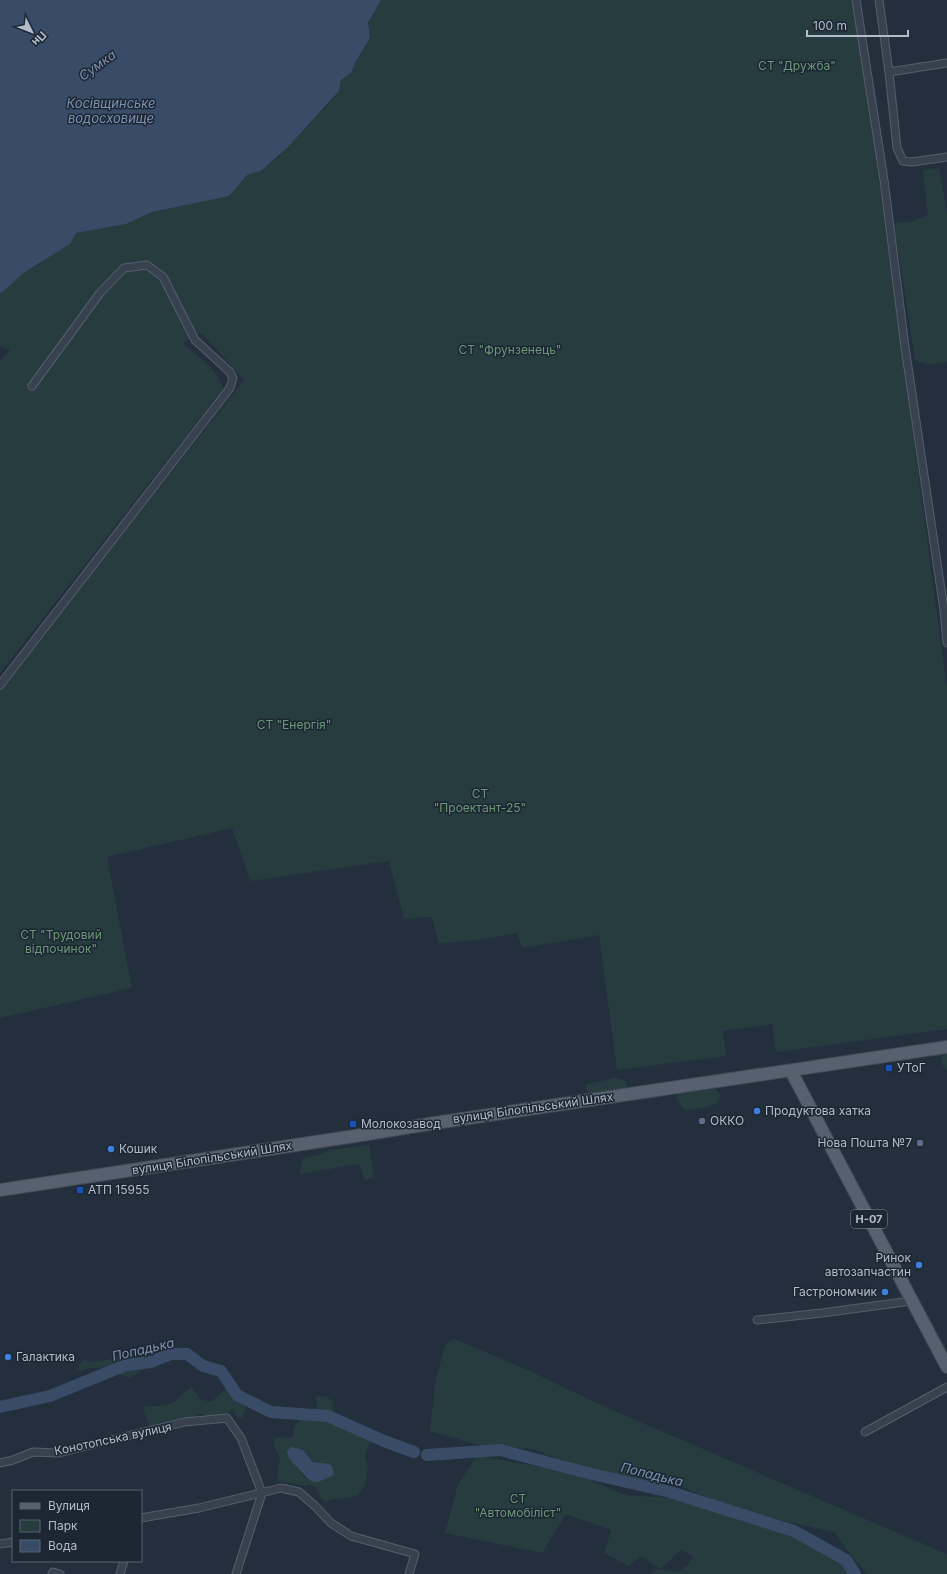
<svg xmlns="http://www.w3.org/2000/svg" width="947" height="1574" font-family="Inter,sans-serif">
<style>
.green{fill:#263c3f;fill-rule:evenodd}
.water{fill:#394c67}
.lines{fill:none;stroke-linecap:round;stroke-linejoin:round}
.river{stroke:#394c67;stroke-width:12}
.street-casing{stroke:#565f6c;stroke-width:9}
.primary-casing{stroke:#414a57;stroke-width:14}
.street{stroke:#38414e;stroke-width:7}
.primary{stroke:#56606e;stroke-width:12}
.transit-dot{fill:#1a4fb4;stroke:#1d2633;stroke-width:1.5}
.shop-dot{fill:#3f7fe0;stroke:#1d2633;stroke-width:1.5}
.service-dot{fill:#5c6f8a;stroke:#1d2633;stroke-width:1.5}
.labels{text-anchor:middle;stroke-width:3;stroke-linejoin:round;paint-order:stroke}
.shield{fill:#1d2633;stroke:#878f9c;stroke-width:1}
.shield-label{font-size:11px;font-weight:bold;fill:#b4bcc9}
.park-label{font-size:12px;fill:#6b9a76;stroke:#1d2633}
.poi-label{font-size:12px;fill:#b4bcc9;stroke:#1d2633;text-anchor:start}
.street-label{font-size:12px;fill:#b4bcc9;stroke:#1d2633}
.water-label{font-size:13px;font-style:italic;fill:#7c92b1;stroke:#1d2633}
</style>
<rect width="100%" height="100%" fill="#242f3e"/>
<!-- green -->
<g class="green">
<path d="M381 0H855L947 688V1029L776 1052 772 1024 723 1031 726 1056 617 1070 599 935 522 948 517 933 485 939 439 944 432 917 404 919 389 861 250 881 232 828 107 857 132 988 0 1018V689L244 380 202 333 183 343C199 359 216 365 223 389L0 673V361L10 350 0 346V298L2 297H0V294L25 272 43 262 76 233 126 224 152 212 229 195 247 175 261 171 280 155 325 108 339 91 341 80 351 73 356 61 370 38 368 23Z"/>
<polygon points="939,168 947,213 947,362 928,365 915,360 894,223 909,222 928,215 923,170"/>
<path d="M947 1053V1071C942 1065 936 1057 947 1053Z"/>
<path d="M616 1078 624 1080 627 1085V1088L592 1094C587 1092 586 1089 586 1084Z"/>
<path d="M713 1089C717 1090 720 1092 720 1097 720 1108 695 1108 687 1110L683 1108 676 1098 678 1094Z"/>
<polygon points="369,1145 374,1177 365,1180 359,1164 299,1174 303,1158 322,1154 329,1150"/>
<polygon points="454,1339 528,1370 605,1407 947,1554 947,1574 868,1574 852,1557 834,1532 739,1511 678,1485 630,1481 599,1473 532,1449 479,1445 430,1431 436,1377 446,1344"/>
<polygon points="162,1350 172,1351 172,1356 161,1364 149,1366 129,1378 124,1375 112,1375 102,1368 89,1368 81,1371 77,1369 79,1365 84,1359 89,1362 109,1360 120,1355 136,1357 151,1356"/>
<path d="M232 1384 240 1393 246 1408 242 1418 238 1417 235 1414 233 1408 225 1415H217L210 1418 207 1415 199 1414 192 1419H176L169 1425 150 1426 143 1410 145 1406C154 1406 166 1407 174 1402 180 1397 184 1391 192 1387L200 1399 211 1402Z"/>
<path d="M319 1396 327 1397 333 1402V1418L337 1425 357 1427 369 1431 370 1443 365 1455V1459L368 1466 365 1486 357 1495 349 1498 333 1499 325 1502 321 1498 316 1487 309 1485 304 1486 278 1481 277 1473 280 1458 273 1443 277 1437 289 1438 293 1436C293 1419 306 1417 317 1407L316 1397ZM306 1453 313 1462 321 1463 306 1479 299 1469Z"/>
<polygon points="477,1456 571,1472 625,1495 670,1498 722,1511 793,1536 845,1565 851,1574 651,1574 656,1569 677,1572 687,1566 693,1557 681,1549 661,1569 640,1556 629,1566 604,1553 611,1530 566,1514 542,1553 445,1533 458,1484"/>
</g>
<!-- water -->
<g class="water">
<polygon points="0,0 381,0 368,23 370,38 356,61 351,73 341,80 339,91 288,147 261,171 247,175 229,196 152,212 126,224 76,233 70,244 25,272 0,294"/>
<path d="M292 1447 303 1450 313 1462 329 1464 332 1466 334 1475 318 1482C308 1482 306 1476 300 1470 294 1463 288 1461 287 1451Z"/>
</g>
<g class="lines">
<!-- river -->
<g class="river">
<polyline points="0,1407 50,1396 126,1365 151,1362 171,1354 187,1354 203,1366 221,1371 237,1395 271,1412 328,1416 384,1441 414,1452"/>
<polyline points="427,1455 500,1450 592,1474 670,1492 794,1531 846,1560 855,1574"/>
</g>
<defs>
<g id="street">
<polyline points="856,0 884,180 905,347 944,610 947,643"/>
<polyline points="879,0 889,72 897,148 903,161 912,162 947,157"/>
<polyline points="889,72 947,63"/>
<polyline points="0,685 230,388 233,378 230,372 195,340 163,277 147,265 124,268 100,293 32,386"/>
<polyline points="757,1320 822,1313 911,1301"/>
<polyline points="865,1432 947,1387"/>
<polyline points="0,1463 13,1460 33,1452 58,1453 185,1422 227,1418 241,1438 262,1493"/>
<polyline points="141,1518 199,1508 281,1488 299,1492 315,1506 331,1523 351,1536 415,1554 409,1574"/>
<polyline points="0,1544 13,1542"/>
<polyline points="52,1574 53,1572 60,1574"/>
<polyline points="120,1574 124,1561"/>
<polyline points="236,1574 262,1493"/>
</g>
<g id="primary">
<polyline points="791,1071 947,1367"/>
<polyline points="0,1190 355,1136 435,1123 947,1047"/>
</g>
</defs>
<!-- street casing -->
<use href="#street" class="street-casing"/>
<!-- primary casing -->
<use href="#primary" class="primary-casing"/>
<!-- street -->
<use href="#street" class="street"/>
<!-- primary -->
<use href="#primary" class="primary"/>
</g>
<!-- markers -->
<g class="transit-dot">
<rect x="885" y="1064" width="8" height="8" rx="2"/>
<rect x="349" y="1120" width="8" height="8" rx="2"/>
<rect x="76" y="1186" width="8" height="8" rx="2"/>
</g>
<g class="shop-dot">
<circle cx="757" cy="1111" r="4"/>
<circle cx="111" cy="1149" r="4"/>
<circle cx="919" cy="1265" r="4"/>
<circle cx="885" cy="1292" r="4"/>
<circle cx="8" cy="1357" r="4"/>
</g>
<g class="service-dot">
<circle cx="702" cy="1121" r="4"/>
<circle cx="920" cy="1143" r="4"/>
</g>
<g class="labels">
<!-- shield labels -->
<rect class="shield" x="851" y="1210" width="36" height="18" rx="3"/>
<g class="shield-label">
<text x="869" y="1223">Н-07</text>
</g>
<!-- park labels -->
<g class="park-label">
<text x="797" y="70">СТ "Дружба"</text>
<text x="510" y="354">СТ "Фрунзенець"</text>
<text x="294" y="729">СТ "Енергія"</text>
<text x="480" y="798">СТ<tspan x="480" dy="14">"Проектант-25"</tspan></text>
<text x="61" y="939">СТ "Трудовий<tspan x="61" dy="14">відпочинок"</tspan></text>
<text x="518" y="1503">СТ<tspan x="518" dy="14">"Автомобіліст"</tspan></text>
</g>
<!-- poi labels -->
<g class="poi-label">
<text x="897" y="1072">УТоГ</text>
<text x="765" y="1115">Продуктова хатка</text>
<text x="710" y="1125">ОККО</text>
<text x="361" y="1128">Молокозавод</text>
<text x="912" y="1147" text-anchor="end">Нова Пошта №7</text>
<text x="119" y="1153">Кошик</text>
<text x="88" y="1194">АТП 15955</text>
<text x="911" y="1262" text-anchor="end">Ринок<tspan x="911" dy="14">автозапчастин</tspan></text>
<text x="877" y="1296" text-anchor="end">Гастрономчик</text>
<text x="16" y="1361">Галактика</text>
</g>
<!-- street labels -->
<g class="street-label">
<text transform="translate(533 1108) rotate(-8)" y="4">вулиця Білопільський Шлях</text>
<text transform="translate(212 1158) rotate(-9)" y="4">вулиця Білопільський Шлях</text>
<text transform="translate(113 1439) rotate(-12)" y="4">Конотопська вулиця</text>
</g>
<!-- water labels -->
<g class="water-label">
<text transform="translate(97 65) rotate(-36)" y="5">Сумка</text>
<text x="111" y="108">Косівщинське<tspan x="111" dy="15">водосховище</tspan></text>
<text transform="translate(143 1349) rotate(-13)" y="5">Попадька</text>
<text transform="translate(652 1474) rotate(14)" y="5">Попадька</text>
</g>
</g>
<!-- legend -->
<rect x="12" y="1490" width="130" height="72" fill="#1d2633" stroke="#59626f"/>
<rect x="20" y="1503" width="20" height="6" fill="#56606e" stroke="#59626f"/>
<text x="48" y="1510" font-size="12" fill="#b4bcc9">Вулиця</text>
<rect x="20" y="1520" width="20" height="12" fill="#263c3f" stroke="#59626f"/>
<text x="48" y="1530" font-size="12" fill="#b4bcc9">Парк</text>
<rect x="20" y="1540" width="20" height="12" fill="#394c67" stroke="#59626f"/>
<text x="48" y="1550" font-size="12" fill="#b4bcc9">Вода</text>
<!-- north arrow -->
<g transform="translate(32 32) rotate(133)" stroke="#1d2633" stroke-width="3" paint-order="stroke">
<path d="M0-3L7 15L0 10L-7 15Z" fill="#b4bcc9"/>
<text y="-6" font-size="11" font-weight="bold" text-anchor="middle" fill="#b4bcc9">Пн</text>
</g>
<!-- scale -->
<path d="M807 30v6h101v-6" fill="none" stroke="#b4bcc9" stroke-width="2"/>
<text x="813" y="30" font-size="12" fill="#b4bcc9" stroke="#1d2633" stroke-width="3" paint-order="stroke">100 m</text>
</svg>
